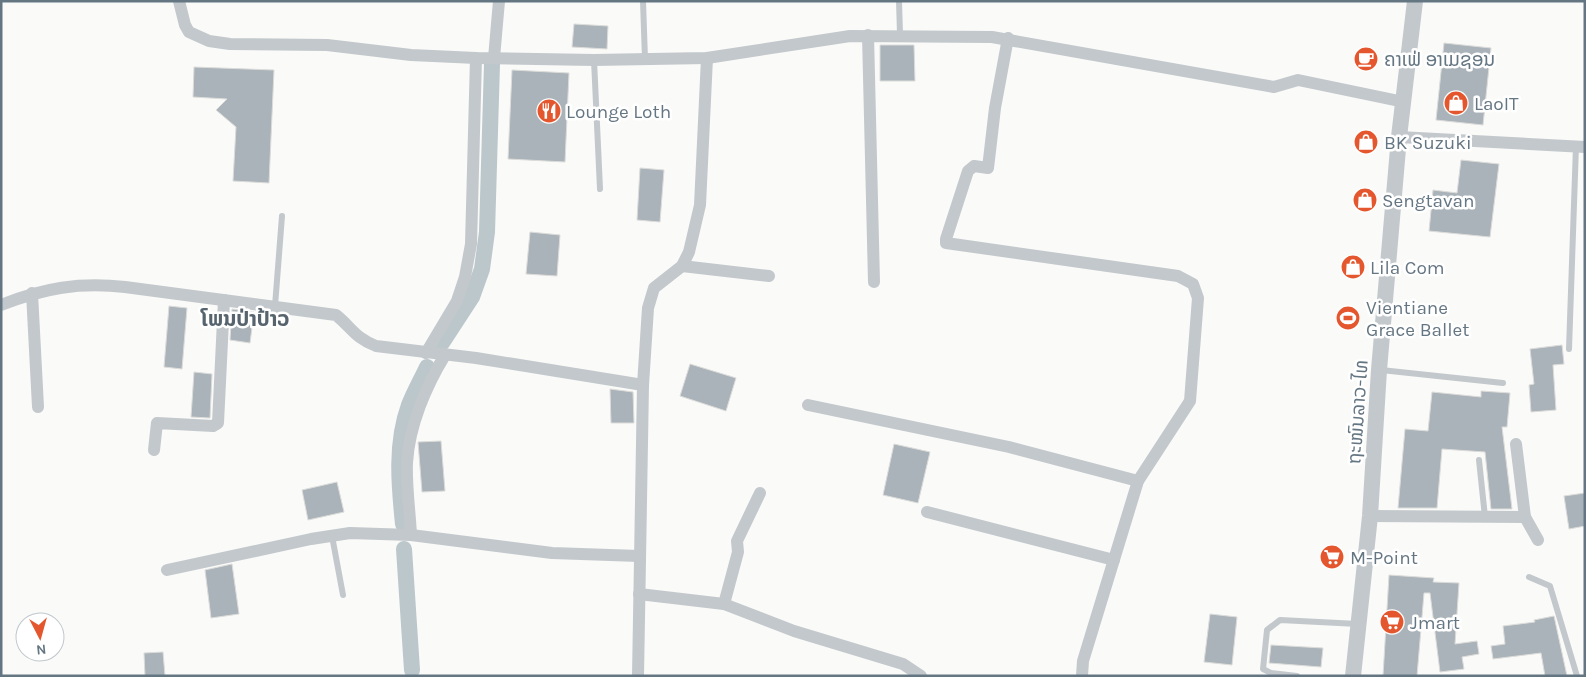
<svg xmlns="http://www.w3.org/2000/svg" width="1586" height="677" font-family="Karla,'Noto Sans Lao',sans-serif">
<style>
.lines{fill:none;stroke-linecap:round;stroke-linejoin:round}
.canal{stroke:#bbc7cb;stroke-width:16}
.building{fill:#aab3b9;stroke:#dcdcda}
.service{stroke:#c3c8cc;stroke-width:6}
.minor{stroke:#c3c8cc;stroke-width:12}
.tertiary{stroke:#c3c8cc;stroke-width:16}
.labels{text-anchor:middle;stroke-width:5;stroke-linejoin:round;paint-order:stroke}
.poi-label{font-size:19px;fill:#657683;stroke:#fff;text-anchor:start}
.street-label{font-size:19px;fill:#657683;stroke:#fff}
.quarter-label{font-size:21px;font-weight:bold;fill:#57646e;stroke:#fff}
</style>
<rect width="100%" height="100%" fill="#fafaf8"/>
<g class="lines">
<!-- canal -->
<g class="canal">
<polyline points="442,343 472,297 482,269 487,232 492,64"/>
<path d="M403 524C399 485 395 443 409 405 414 392 421 380 427 367"/>
<polyline points="404,549 412,670"/>
</g>
</g>
<!-- building -->
<g class="building">
<polygon points="574,24 608,26 607,49 572,47"/>
<polygon points="1444,43 1491,48 1483,125 1436,120"/>
<polygon points="880,45 914,45 915,81 880,81"/>
<polygon points="194,67 274,70 269,183 233,181 236,127 216,110 227,99 193,97"/>
<polygon points="512,70 569,73 565,162 508,159"/>
<polygon points="1461,160 1499,164 1490,237 1429,231 1433,190 1457,193"/>
<polygon points="640,168 664,170 660,222 637,220"/>
<polygon points="530,232 560,235 557,276 526,274"/>
<polygon points="169,306 187,308 182,369 164,367"/>
<polygon points="232,309 254,312 250,343 230,340"/>
<polygon points="1562,345 1564,364 1553,365 1556,410 1531,412 1529,385 1534,384 1530,349"/>
<polygon points="690,364 736,378 726,411 680,396"/>
<polygon points="194,372 212,374 210,418 191,417"/>
<polygon points="610,389 633,392 634,423 611,423"/>
<polygon points="1481,391 1510,393 1507,427 1502,427 1512,509 1491,509 1485,452 1442,449 1437,508 1398,508 1405,429 1428,431 1432,392 1481,397"/>
<polygon points="441,441 445,491 422,492 418,442"/>
<polygon points="894,444 930,452 918,503 883,495"/>
<polygon points="337,482 344,512 308,520 302,490"/>
<polygon points="1585,493 1585,526 1569,529 1564,496"/>
<polygon points="232,564 239,614 211,618 205,570"/>
<polygon points="1389,575 1434,578 1433,582 1459,583 1455,644 1477,641 1479,654 1462,657 1464,669 1440,672 1430,593 1424,593 1417,676 1383,676"/>
<polygon points="1210,614 1237,617 1232,665 1204,662"/>
<polygon points="1554,616 1567,676 1545,676 1541,653 1493,659 1491,646 1505,644 1503,626 1535,622 1534,620"/>
<polygon points="1271,645 1323,648 1321,667 1269,663"/>
<polygon points="163,652 165,676 145,676 144,653"/>
</g>
<g class="lines">
<!-- service -->
<g class="service">
<polyline points="643,1 645,59"/>
<polyline points="899,1 900,34"/>
<polyline points="594,60 600,189"/>
<polyline points="275,306 282,216"/>
<polyline points="1569,349 1576,146"/>
<polyline points="1381,370 1503,383"/>
<polyline points="1479,460 1485,517"/>
<polyline points="332,536 343,595"/>
<polyline points="1529,577 1550,586 1577,676"/>
<polyline points="1297,676 1271,673 1263,669 1267,630 1280,620 1358,624"/>
</g>
<!-- minor -->
<g class="minor">
<polyline points="179,1 185,25 189,32 209,41 230,44 327,45 411,55 476,58 594,60 707,58 850,36 992,37 1274,87 1298,80 1404,102"/>
<polyline points="868,35 874,282"/>
<polyline points="1008,38 995,108 988,168 974,166 968,171 946,239 946,243 1178,276 1193,284 1198,298 1190,401 1138,481 1083,661 1082,676"/>
<polyline points="494,58 499,1"/>
<polyline points="1399,137 1585,147"/>
<polyline points="682,266 769,276"/>
<polyline points="32,293 38,407"/>
<path d="M1 305C44 288 79 282 125 287L336 315C352 328 355 338 376 346L476 358 643 385"/>
<polyline points="426,353 457,301 465,277 471,244 476,58"/>
<polyline points="808,405 1009,447 1138,481"/>
<polyline points="1516,444 1525,517 1538,540"/>
<polyline points="154,450 157,423 213,426 218,423 224,300"/>
<polyline points="927,512 1114,560"/>
<polyline points="1370,516 1525,517"/>
<path d="M411 535C410 512 406 487 407 463 409 426 426 386 445 355"/>
<polyline points="167,570 311,539 350,533 411,535 552,553 639,556"/>
<polyline points="639,594 724,604 794,631 903,664 921,676"/>
<polyline points="724,604 738,552 737,541 760,493"/>
<polyline points="638,676 643,385 648,308 654,288 682,266 689,252 700,205 707,58"/>
</g>
<!-- tertiary -->
<polyline class="tertiary" points="1353,676 1370,516 1379,370 1399,137 1415,1"/>
</g>
<!-- icons -->
<defs>
<symbol id="cafe-disc" viewBox="-11 -11 22 22"><circle r="9.5" fill="#e4572e" stroke="#fff"/><path d="M-5.5-4.5H6V0H3Q3 3.5 0 3.5H-2.5Q-5.5 3.5-5.5 0ZM3-3.2v2h1.7v-2ZM-6 4.5H4V6H-6Z" fill="#fff"/></symbol>
<symbol id="shop-disc" viewBox="-11 -11 22 22"><circle r="9.5" fill="#e4572e" stroke="#fff"/><path d="M-5-2.5h2.3a2.7 3.5 0 0 1 5.4 0H5L5.5 6h-11ZM-1.5-2.5h3a1.5 2.3 0 0 0-3 0Z" fill="#fff"/></symbol>
<symbol id="restaurant-disc" viewBox="-11 -11 22 22"><circle r="9.5" fill="#e4572e" stroke="#fff"/><path d="M-5-6h1v4h1v-4h1v4h1v-4h1v5L-1.5 .5V6h-2V.5L-5-1ZM5-6V6H3V1.5H1.5Q1.5-4 5-6Z" fill="#fff"/></symbol>
<symbol id="stadium-disc" viewBox="-11 -11 22 22"><circle r="9.5" fill="#e4572e" stroke="#fff"/><path d="M0-5a6.5 5 0 1 0 0 10a6.5 5 0 1 0 0-10ZM-3.5-1.8h7v3.6h-7Z" fill="#fff"/></symbol>
<symbol id="supermarket-disc" viewBox="-11 -11 22 22"><circle r="9.5" fill="#e4572e" stroke="#fff"/><path d="M-6-5.5h2.5l.6 2H6L4.5 2H-2.5L-4.4-4H-6ZM-1.5 3.2a1.3 1.3 0 1 0 .1 0ZM3 3.2a1.3 1.3 0 1 0 .1 0Z" fill="#fff"/></symbol>
</defs>
<g fill-rule="evenodd">
<use href="#cafe-disc" x="1352" y="45" width="28" height="28"/>
<use href="#shop-disc" x="1442" y="89" width="28" height="28"/>
<use href="#restaurant-disc" x="535" y="97" width="28" height="28"/>
<use href="#shop-disc" x="1352" y="128" width="28" height="28"/>
<use href="#shop-disc" x="1351" y="186" width="28" height="28"/>
<use href="#shop-disc" x="1339" y="253" width="28" height="28"/>
<use href="#stadium-disc" x="1334" y="304" width="28" height="28"/>
<use href="#supermarket-disc" x="1318" y="543" width="28" height="28"/>
<use href="#supermarket-disc" x="1378" y="608" width="28" height="28"/>
</g>
<g class="labels">
<!-- poi labels -->
<g class="poi-label">
<text x="1384" y="66">ຄາເຟ່ ອາເມຊອນ</text>
<text x="1474" y="110">LaoIT</text>
<text x="566" y="118">Lounge Loth</text>
<text x="1384" y="149">BK Suzuki</text>
<text x="1382" y="207">Sengtavan</text>
<text x="1370" y="274">Lila Com</text>
<text x="1366" y="314">Vientiane<tspan x="1366" dy="22">Grace Ballet</tspan></text>
<text x="1350" y="564">M-Point</text>
<text x="1410" y="629">Jmart</text>
</g>
<!-- street labels -->
<g class="street-label">
<text transform="translate(1357 412) rotate(-86)" y="7">ຖະໜົນລາວ-ໄທ</text>
</g>
<!-- quarter labels -->
<g class="quarter-label">
<text x="245" y="326">ໂພນປ່າປ້າວ</text>
</g>
</g>
<!-- border -->
<rect width="1586" height="677" fill="none" stroke="#657683" stroke-width="5"/>
<!-- north arrow -->
<g transform="translate(40 637) rotate(174)"><circle r="24" fill="#ffffff" stroke="#c1c8cd"/>
<path d="M0-4L9 19L0 12L-9 19Z" fill="#e4572e"/>
<text y="-8" font-size="14" font-weight="bold" text-anchor="middle" fill="#657683">N</text>
</g>
</svg>
